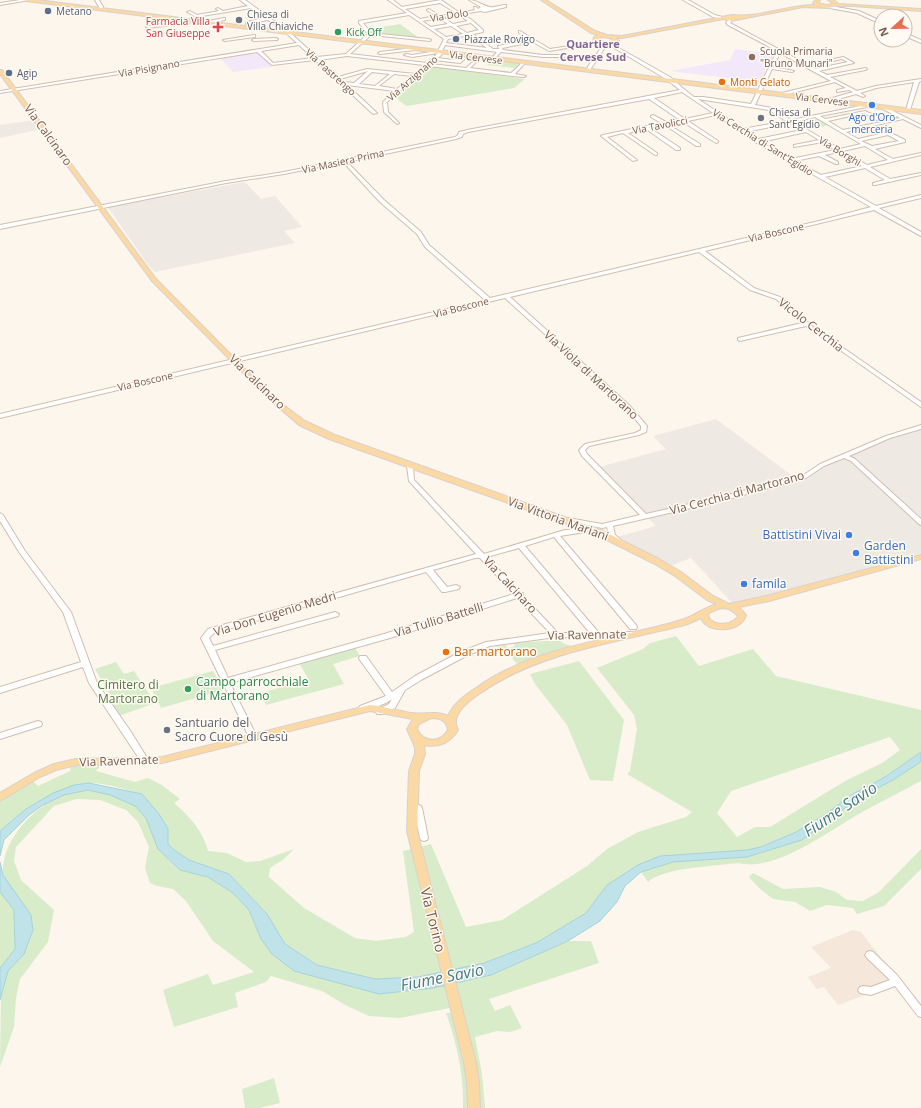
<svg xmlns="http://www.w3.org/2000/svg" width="921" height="1108" font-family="'Open Sans',sans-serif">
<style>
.residential{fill:#f5e8da}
.industrial{fill:#efe9e4}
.education{fill:#f3e8fa}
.green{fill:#d8ecc9;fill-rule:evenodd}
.water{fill:#bfe3e8;stroke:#a5d3da}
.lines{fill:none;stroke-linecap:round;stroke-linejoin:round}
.minor-casing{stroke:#d1beb0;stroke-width:2}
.major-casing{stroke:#dad1cd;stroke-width:2}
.minor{fill:#fff;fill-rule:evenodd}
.major{fill:#fbd9a5;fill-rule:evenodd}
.service-dot{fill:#5c6f8a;stroke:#fffaf3;stroke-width:1.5}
.worship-dot{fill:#6b7280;stroke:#fffaf3;stroke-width:1.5}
.health-dot{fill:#e0444e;stroke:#fffaf3;stroke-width:1.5}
.leisure-dot{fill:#2e9e5b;stroke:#fffaf3;stroke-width:1.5}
.education-dot{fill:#8d6e63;stroke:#fffaf3;stroke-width:1.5}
.food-dot{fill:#e8710a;stroke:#fffaf3;stroke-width:1.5}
.shop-dot{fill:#3f7fe0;stroke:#fffaf3;stroke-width:1.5}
.labels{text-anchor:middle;stroke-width:3;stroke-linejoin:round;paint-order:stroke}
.far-service-label{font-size:10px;fill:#4e5e75;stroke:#fffaf3;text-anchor:start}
.far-worship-label{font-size:10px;fill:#5b616d;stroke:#fffaf3;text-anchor:start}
.far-street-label{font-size:10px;fill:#7a5c4d;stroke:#fffaf3}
.far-health-label{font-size:10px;fill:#be3a42;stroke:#fffaf3;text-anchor:end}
.far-leisure-label{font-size:10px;fill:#27864d;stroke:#fffaf3;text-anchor:start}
.far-education-label{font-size:10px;fill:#785e54;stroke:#fffaf3;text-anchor:start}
.far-food-label{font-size:10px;fill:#c56008;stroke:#fffaf3;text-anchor:start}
.far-shop-label{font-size:10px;fill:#366cbe;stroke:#fffaf3}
.far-neighbourhood-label{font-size:11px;font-weight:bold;fill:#846695;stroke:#fffaf3}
.street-label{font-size:12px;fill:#7a5c4d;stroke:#fffaf3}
.shop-label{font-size:12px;fill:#366cbe;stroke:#fffaf3;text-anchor:start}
.food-label{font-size:12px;fill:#c56008;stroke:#fffaf3;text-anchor:start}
.leisure-label{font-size:12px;fill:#27864d;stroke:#fffaf3;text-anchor:start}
.park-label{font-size:12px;fill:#537a41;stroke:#fffaf3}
.worship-label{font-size:12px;fill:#5b616d;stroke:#fffaf3;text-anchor:start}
.near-street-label{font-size:14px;fill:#7a5c4d;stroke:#fffaf3}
.near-water-label{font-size:16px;font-style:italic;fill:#437c86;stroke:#fffaf3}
</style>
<rect width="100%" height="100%" fill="#fdf6ec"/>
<!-- residential -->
<polygon class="residential" points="853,930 861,932 900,982 838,1005 824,987 817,989 808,977 831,968 811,947"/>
<!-- industrial -->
<g class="industrial">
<polygon points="34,120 41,129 0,138 0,125"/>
<polygon points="245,182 261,199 275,196 302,227 284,231 295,243 155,272 148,265 108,207"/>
<polygon points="716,419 799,481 806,478 827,464 889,437 921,427 921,554 733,604 691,558 670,566 617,537 656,526 599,467 666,449 653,436"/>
</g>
<!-- education -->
<g class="education">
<polygon points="735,49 774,54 759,82 670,71 730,60"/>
<polygon points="257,51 272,67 233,72 220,58"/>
</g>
<!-- green -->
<g class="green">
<polygon points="400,24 419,38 374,32 385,30 382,27"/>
<polygon points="491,60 520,63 515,68 487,65"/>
<polygon points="429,66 525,79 514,88 407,106 399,101 396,95 409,82 412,82"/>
<polygon points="817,119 829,125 807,130 795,123"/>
<path d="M676 636 699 666 753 649 776 676 921 710V752L885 777 851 795 826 814 796 832 761 847 747 850 660 856 607 885 586 913 536 943 484 963 418 977 375 979 317 965 285 944 267 914 229 874 189 860 174 850 168 844V829L142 794C125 790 107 783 90 783 68 783 13 814 0 832V800L33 781 38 786 70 771 71 765H101L96 771 135 782 148 778 162 785 180 799 174 803C190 817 203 831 208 851L227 853 246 862 260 861 294 849 284 859 270 868 269 877 304 908 355 938 376 941 406 937 414 932 403 851 431 844 466 927 502 920 587 866 607 849 638 832 686 817 692 812 627 774 630 771 637 729 634 715 597 668 643 649 650 643ZM890 737 900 750 882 763 845 781 770 827H755L737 837 717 813 731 791Z"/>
<polygon points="545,641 560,641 565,644 575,647 517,664 505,649 495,646 505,644 508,648 515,646 513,643"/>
<polygon points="355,648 360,656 333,664 344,684 266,705 260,693 309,680 299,663"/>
<polygon points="579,661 624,720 613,781 590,780 567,725 535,684 530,674"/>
<polygon points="116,662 124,674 134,671 155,703 119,716 109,699 112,698 95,669"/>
<polygon points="213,671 224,690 161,708 151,688"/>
<path d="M921 761V781C902 791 883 801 864 811 833 828 775 873 739 863 717 866 664 867 648 882L641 872 673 862 747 857 810 833 857 799 893 780Z"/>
<path d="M88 790 110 795 135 806 146 818 158 849 180 870 208 877 233 893 249 910 261 939 379 994 433 988 491 975 568 941H591L599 963 489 999 495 1011 510 1005 522 1028 510 1032 497 1031 475 1037 482 1074 485 1108H479L460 1006 400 1018 369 1016 347 1006 322 991 271 976 266 982 235 993 238 1007 174 1027 163 990 208 974 213 985 254 972 213 941 186 901 173 889 157 886 150 883 145 868 149 847 138 822 126 810 100 800 77 799 54 806 16 847 14 861 21 880 54 910 48 942 20 979 16 998 14 1027 0 1067 1 993 8 971 24 954 31 915C22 902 9 889 3 875 0 841 36 804 64 795 72 793 80 792 88 790Z"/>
<polygon points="921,849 921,869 884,906 857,914 853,908 827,905 810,911 795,902 773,899 760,889 749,877 753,873 783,889 820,887 836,892 847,900 863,901 879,892"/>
<polygon points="0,892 14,910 15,949 0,968"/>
<path d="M446 1013H452L466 1068 469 1108H463C464 1074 457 1045 446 1013Z"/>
<polygon points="274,1078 280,1103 260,1108 245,1108 242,1089"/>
</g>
<!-- water -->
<g class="water">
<polygon points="921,752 921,761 919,763 893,780 857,799 802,840 747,857 673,862 641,872 625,886 617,902 600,921 568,941 491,975 433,988 379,994 294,971 272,954 261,939 249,910 233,893 208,877 180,870 158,849 146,818 135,806 110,795 88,790 64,795 43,805 29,815 4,840 0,856 0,832 2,829 26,809 53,793 74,785 89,783 142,794 159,814 168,829 168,844 174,850 189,860 229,874 267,914 285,944 317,965 375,979 418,977 484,963 536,943 586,913 607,885 638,865 660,856 747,850 761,847 796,832 826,814 851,795 885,777"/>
<polygon points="0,862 3,875 31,915 33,930 24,954 8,971 0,1000 0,968 15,949 14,910 0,892"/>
</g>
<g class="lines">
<defs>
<g id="minor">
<polygon points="20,0 30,0 0,5 0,3"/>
<polygon points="95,0 99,0 103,7 101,10 98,9 99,7"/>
<path d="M240 0H245L287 30 317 57 346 54 368 34 359 23V21L407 13 388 0H393L402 7 441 0 460 13 475 10 474 7H476L478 9 481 7 469 0C477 0 483 6 490 7 495 8 501 5 506 5V7L485 12 480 11 463 14 473 21 483 30V32L473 34 493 49H499L498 46 530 40 519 33V31H520L550 49 589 43 591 44 549 51 533 42 502 48 503 50 543 55H596L603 45 606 46 600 55V57H599L589 71H588L586 70 594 57H543L501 52 493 60 491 59 497 52 445 45 442 51 443 53 438 58 453 60 458 56 466 58 460 63 435 60 431 64 466 68 477 58 479 59 470 68 511 73 522 63 524 64 515 74 526 76 524 77 512 76 429 66 387 102 388 112 399 123 397 124 384 112 383 102 395 91 347 85 377 113 373 114 315 60 272 65 257 52 0 93V91L297 43 285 32 268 20 246 24V22L265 18 251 8 196 17 187 12 190 11 197 15 219 11 216 9 218 8 223 11 248 6ZM440 3 456 13 440 16 429 9 427 10 428 11 436 16 420 19 405 9ZM409 15 444 39 438 51 412 55 406 54 404 55 412 57 438 53 427 63 350 54 371 35 430 41 431 40 429 39 371 33 363 23ZM459 15 468 21 453 24 443 17ZM439 18 448 24 431 27 422 21ZM471 23 479 30 467 33 456 26ZM451 26 463 34 446 37 434 29ZM469 35 487 48 446 43 448 39ZM299 45 313 58 273 63 261 51ZM347 56 424 65 415 74 367 69 338 77 319 60ZM368 71 354 83 344 82 340 79ZM372 72 390 74 375 86 359 84ZM394 74 412 76 397 89 379 86Z"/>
<polygon points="683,0 688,0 715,15 726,18 724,19 713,17"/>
<polygon points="825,5 859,11 881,21 881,24 857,13 824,7 824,5"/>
<polygon points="224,18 225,18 225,20 201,24 199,23"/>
<path d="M729 19 732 20 730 23 808 65 843 57 854 63 819 71 827 75 866 68 867 69 865 70 830 77 857 91 876 86 921 79V81L919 82 910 110 908 111 906 110 914 82 876 88 860 93 865 96 863 97 856 94 831 101H829V99L853 92 849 90 837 92V90L846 88 835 82 784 95 782 94V93L831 81 780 53 773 67 794 71 792 72 772 69 755 105 772 108 791 120 870 104 872 105V106L820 116 825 119 865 111 881 119 877 120 864 113 828 121 843 130 900 118 881 108V107L883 106 921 125V128L903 119 846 132 858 139 889 132 905 140V142L875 149 893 159 921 153V155L870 167 890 179 921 173V175L875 185H873V183L885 180 865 168 825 177 876 206 921 195V198L879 208 921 232V236L874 210 705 251 754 288 780 297 813 327 921 402V407L806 326 740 341 738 340V338L802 323 776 299 750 290 699 252 510 297 629 405 647 426 646 432 639 435 589 446 585 450 587 454 646 514 720 497 802 476 820 464 886 436 921 425V429L890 438 849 456 855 459 921 519V525L919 524 851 461 844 458 824 466 806 478 721 501 613 526 615 535 621 540 618 542 610 537 607 527 602 528 566 521 565 520 566 519 568 518 602 524 640 515 582 456 579 450 585 444 635 433 641 430V426L625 407 505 298 0 418V414L485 300 425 247 417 234 380 202 343 162 284 174 226 183 0 229V225L226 181 284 172 455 137 458 135 459 132 467 130 680 90 666 79 614 48V42L616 41 618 42 617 47 670 77 685 90 694 97H703L751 104 777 51 728 25 726 23ZM842 59 848 62 815 69 811 66ZM682 92 713 113 685 119 654 98ZM649 99 680 120 666 122 653 115 651 116V117L661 123 603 135 601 136 633 161 637 160 607 137 623 133 655 155H657V153L628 133 646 129 676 150H680V148L650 128 665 125 696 146H700V144L669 125 683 122 716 143 718 142V141L688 121 716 115 755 142 871 207 819 221 490 298 429 245 421 232 384 200 347 162 456 139 462 137 463 134 468 132ZM698 99 769 110 786 121 743 129ZM815 117 861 144 840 149 794 122ZM790 123 802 130 758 139 746 132ZM806 132 819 140 794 145V147L823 142 835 150 791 159 761 142ZM888 135 899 141 872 146 861 141ZM865 146 888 160 867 165 843 151ZM838 152 862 166 821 175 795 161 819 156 836 164H838V162L825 155Z"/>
<polygon points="192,20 194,21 193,22 148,28 146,27 148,26"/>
<polygon points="905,33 921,40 921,43 905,36"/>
<polygon points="254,35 255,35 255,37 225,41 223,40"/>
<polygon points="276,38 278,39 277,40 254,41 252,40 254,39"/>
<polygon points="414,48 416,49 415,50 380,54 378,53 380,52"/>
<path d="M410 464 413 466 414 480 484 554 565 530 593 528 594 529 593 530 591 531 560 536 636 625 637 627 636 629H630L554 537 525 546 599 633 632 632 636 634 632 636 608 638 556 637 490 646 466 656 421 680 405 690 395 708 383 714H377L376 712 377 710 389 704 392 699C386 704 367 711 360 710L359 708 360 706 386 696 360 660 359 658 360 656H366L392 692 415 676 460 652 486 642 550 633 517 598 390 638 230 683 257 737 256 739H250L201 638 208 629 476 554 409 481 407 466ZM519 548 590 633H558L523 596V593H521L487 557ZM475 558H480L514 594 384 634 228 678 215 650 338 616 339 614 335 612 213 646 209 638 214 633 426 572 442 592H445L459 589 460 587 456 585 447 587 433 570Z"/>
<polygon points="0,513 3,515 25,551 71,612 97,683 131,732 149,761 148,763 142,763 89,683 83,667 0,693 0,687 81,662 63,612 19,552 0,521"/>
<polygon points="38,721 41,722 42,724 41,726 0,739 0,733"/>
<polygon points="418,805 421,806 422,808 428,838 427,840 424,841 421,840 420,838 414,808 415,806"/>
<polygon points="870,951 873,952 897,975 921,1006 921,1017 918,1016 895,986 871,995 860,993 858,990 860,987 863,986 871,987 890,980 867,958 865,955 867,952"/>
</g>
<g id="major">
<polygon points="24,0 37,0 921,110 921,114 26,1"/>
<path d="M541 0H546L595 31 607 35 622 36 732 15C760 18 787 5 815 5L813 3 816 0H820L818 3 826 5 834 4 828 0H833L839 4 921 9V11L853 6H835L829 8 803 7 731 21 723 19 622 38H616L619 41V42L608 45 593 42 594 37 599 35 591 33ZM601 37 610 38 613 41 608 43 598 40Z"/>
<path d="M0 70H2L156 279 274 398 305 421 335 435 601 530 659 559 681 572 713 596 729 604 766 596 921 555V559L769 601 739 607 746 615C742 632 707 635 701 618L688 624C617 643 540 651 479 694 470 700 457 710 456 721 455 724 457 727 458 730 450 743 439 748 424 745L425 754 419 771 417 831 476 1063 479 1083 480 1108H468L467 1083 464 1063 407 831 409 771 415 754V747L407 729 413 719 370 711 162 763 76 765 56 770 40 777 0 801V793L34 773 54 764 76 759 162 757 370 705C384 706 397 711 411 713 424 715 435 710 448 716 454 703 465 695 476 688 536 645 612 641 681 620 693 617 704 607 717 604L707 600 675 576 653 563 595 534 329 439 299 425 270 400 152 281 0 74ZM718 609C726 607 731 609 738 616L737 618C729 625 713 627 708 616L709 613ZM431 718C440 718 446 720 448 730 441 743 423 743 417 729L419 724Z"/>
</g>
</defs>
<!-- minor casing -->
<use href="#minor" class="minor-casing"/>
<!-- major casing -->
<use href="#major" class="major-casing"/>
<!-- minor -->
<use href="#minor" class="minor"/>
<!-- major -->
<use href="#major" class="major"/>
</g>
<!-- markers -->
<g class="service-dot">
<circle cx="48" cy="11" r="4"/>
<circle cx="456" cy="39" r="4"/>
<circle cx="9" cy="73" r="4"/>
</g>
<g class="worship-dot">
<circle cx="239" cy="20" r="4"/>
<circle cx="761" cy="118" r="4"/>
<circle cx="167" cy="730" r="4"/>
</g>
<path class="health-dot" d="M216 21h4v4h4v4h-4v4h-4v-4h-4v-4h4z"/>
<g class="leisure-dot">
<circle cx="338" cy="32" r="4"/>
<circle cx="188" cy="689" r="4"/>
</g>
<circle class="education-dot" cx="752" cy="57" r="4"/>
<g class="food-dot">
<circle cx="722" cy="82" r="4"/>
<circle cx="446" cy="652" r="4"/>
</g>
<g class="shop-dot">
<circle cx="872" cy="105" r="4"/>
<circle cx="849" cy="535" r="4"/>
<circle cx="856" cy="553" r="4"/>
<circle cx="744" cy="584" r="4"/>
</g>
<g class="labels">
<!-- far-service labels -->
<g class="far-service-label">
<text x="56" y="15">Metano</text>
<text x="464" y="43">Piazzale Rovigo</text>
<text x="17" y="77">Agip</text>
</g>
<!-- far-worship labels -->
<g class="far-worship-label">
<text x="247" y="18">Chiesa di<tspan x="247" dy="12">Villa Chiaviche</tspan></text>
<text x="769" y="116">Chiesa di<tspan x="769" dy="12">Sant'Egidio</tspan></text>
</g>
<!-- far-street labels -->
<g class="far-street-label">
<text transform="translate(449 15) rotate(-9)" y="4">Via Dolo</text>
<text transform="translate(476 57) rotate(7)" y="4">Via Cervese</text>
<text transform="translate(149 68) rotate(-10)" y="4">Via Pisignano</text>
<text transform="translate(331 72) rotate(42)" y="4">Via Pastrengo</text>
<text transform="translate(412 78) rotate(-41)" y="4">Via Arzignano</text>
<text transform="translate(822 99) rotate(7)" y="4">Via Cervese</text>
<text transform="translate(660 125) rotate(-11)" y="4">Via Tavolicci</text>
<text transform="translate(763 142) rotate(32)" y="4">Via Cerchia di Sant'Egidio</text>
<text transform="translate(840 151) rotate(31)" y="4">Via Borghi</text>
<text transform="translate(343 161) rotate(-12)" y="4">Via Masiera Prima</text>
<text transform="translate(776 232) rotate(-13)" y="4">Via Boscone</text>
<text transform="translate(461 307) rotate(-14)" y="4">Via Boscone</text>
<text transform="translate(145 381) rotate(-13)" y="4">Via Boscone</text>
</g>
<!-- far-health labels -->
<g class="far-health-label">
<text x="210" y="25">Farmacia Villa<tspan x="210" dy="12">San Giuseppe</tspan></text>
</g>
<!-- far-leisure labels -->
<g class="far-leisure-label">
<text x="346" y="36">Kick Off</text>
</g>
<!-- far-education labels -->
<g class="far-education-label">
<text x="760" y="55">Scuola Primaria<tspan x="760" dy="12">"Bruno Munari"</tspan></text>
</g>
<!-- far-food labels -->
<g class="far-food-label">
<text x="730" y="86">Monti Gelato</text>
</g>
<!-- far-shop labels -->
<g class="far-shop-label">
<text x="872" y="121">Ago d'Oro<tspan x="872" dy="12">merceria</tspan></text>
</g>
<!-- far-neighbourhood labels -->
<g class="far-neighbourhood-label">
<text x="593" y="48">Quartiere<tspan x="593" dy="13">Cervese Sud</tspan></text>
</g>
<!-- street labels -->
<g class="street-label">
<text transform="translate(48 135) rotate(54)" y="4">Via Calcinaro</text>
<text transform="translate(811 325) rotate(38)" y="4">Vicolo Cerchia</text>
<text transform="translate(591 375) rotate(43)" y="4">Via Viola di Martorano</text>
<text transform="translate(257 382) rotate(44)" y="4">Via Calcinaro</text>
<text transform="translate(737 493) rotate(-15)" y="4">Via Cerchia di Martorano</text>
<text transform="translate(558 519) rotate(20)" y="4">Via Vittoria Mariani</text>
<text transform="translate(510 585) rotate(47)" y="4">Via Calcinaro</text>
<text transform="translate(275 614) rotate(-17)" y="4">Via Don Eugenio Medri</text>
<text transform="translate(439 620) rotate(-17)" y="4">Via Tullio Battelli</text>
<text transform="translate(587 635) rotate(-1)" y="4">Via Ravennate</text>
<text transform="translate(119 761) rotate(-2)" y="4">Via Ravennate</text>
</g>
<!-- shop labels -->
<g class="shop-label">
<text x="841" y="539" text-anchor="end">Battistini Vivai</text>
<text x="864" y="550">Garden<tspan x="864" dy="14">Battistini</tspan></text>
<text x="752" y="588">famila</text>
</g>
<!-- food labels -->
<g class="food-label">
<text x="454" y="656">Bar martorano</text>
</g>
<!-- leisure labels -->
<g class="leisure-label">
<text x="196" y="686">Campo parrocchiale<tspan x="196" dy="14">di Martorano</tspan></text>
</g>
<!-- park labels -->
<g class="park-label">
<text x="128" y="689">Cimitero di<tspan x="128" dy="14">Martorano</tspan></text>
</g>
<!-- worship labels -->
<g class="worship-label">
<text x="175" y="727">Santuario del<tspan x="175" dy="14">Sacro Cuore di Gesù</tspan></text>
</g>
<!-- near-street labels -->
<g class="near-street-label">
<text transform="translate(433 920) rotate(76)" y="5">Via Torino</text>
</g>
<!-- near-water labels -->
<g class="near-water-label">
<text transform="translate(840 809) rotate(-34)" y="6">Fiume Savio</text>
<text transform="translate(442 977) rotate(-11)" y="6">Fiume Savio</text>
</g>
</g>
<!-- north arrow -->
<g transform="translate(893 28) rotate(248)"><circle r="19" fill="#fffaf3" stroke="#cabbb1"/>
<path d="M0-3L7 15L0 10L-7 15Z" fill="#e76f51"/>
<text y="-6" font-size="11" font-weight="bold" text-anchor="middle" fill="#7a5c4d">N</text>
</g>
</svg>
